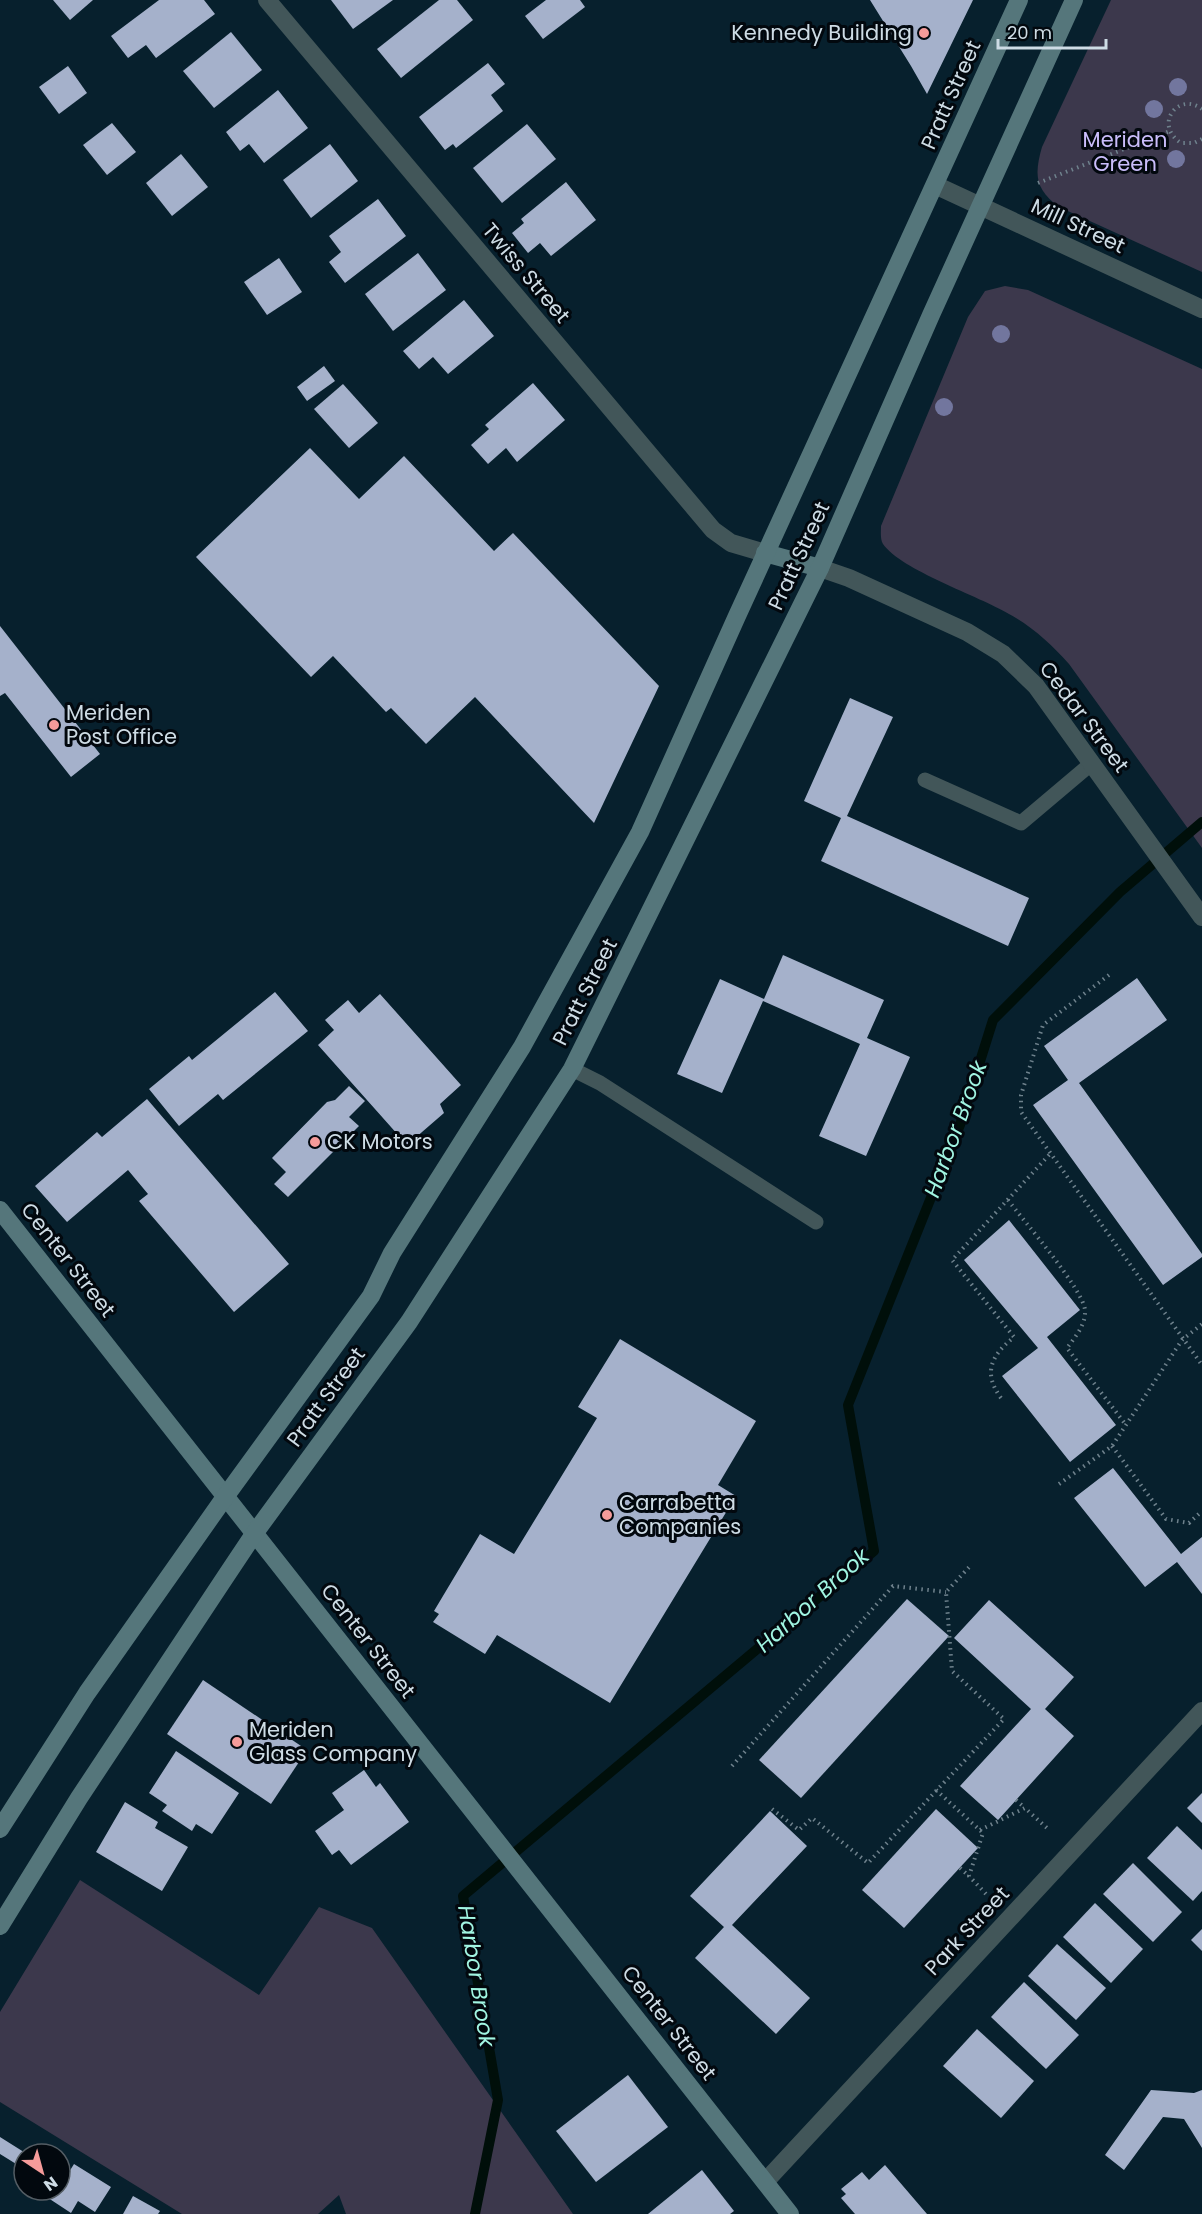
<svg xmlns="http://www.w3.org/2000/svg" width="1202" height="2214" font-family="Poppins,sans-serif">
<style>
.green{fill:#3c384c}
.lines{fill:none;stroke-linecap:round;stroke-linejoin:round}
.stream{stroke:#000f0a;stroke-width:10}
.building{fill:#a5b1cb}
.path{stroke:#6f828d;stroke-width:4;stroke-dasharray:1.5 4.5;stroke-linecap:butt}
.lane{stroke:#425659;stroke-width:15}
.street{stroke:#425659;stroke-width:18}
.secondary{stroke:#55767b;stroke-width:18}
.tree{fill:#72769e}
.poi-dot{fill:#f59b9a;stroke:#02080e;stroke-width:2}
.labels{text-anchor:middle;stroke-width:6;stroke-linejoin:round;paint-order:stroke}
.poi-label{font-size:21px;fill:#cedce5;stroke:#02080e;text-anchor:start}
.street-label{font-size:21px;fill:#cedce5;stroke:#02080e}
.park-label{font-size:21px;fill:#cabdfb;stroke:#02080e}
.water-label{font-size:22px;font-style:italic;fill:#a1f5e2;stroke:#02080e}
</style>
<rect width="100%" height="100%" fill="#07202d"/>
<!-- green -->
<g class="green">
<path d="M1111 0H1202V272L1059 207C1035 189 1034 175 1042 147Z"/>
<path d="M1005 286 1028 290 1202 369V848L1069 664C1051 644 1033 627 1009 614 979 596 901 570 883 544 880 539 881 532 881 526L968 317 985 291Z"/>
<polygon points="80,1880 259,1995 319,1907 372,1928 573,2214 346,2214 339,2195 318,2214 182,2214 0,2102 0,2012"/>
</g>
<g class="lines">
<!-- stream -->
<polyline class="stream" points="475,2214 498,2100 463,1896 874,1551 848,1405 960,1125 993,1020 1120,892 1202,822"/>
</g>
<!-- building -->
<g class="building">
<polygon points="53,0 93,0 70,20"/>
<polygon points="159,0 204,0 215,14 156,58 146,45 128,58 111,36"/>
<polygon points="331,0 393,0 353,29"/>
<polygon points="439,0 457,0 473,20 401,78 377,49"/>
<polygon points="546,0 580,0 585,7 543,39 525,16"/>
<polygon points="870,0 973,0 927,94 911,66"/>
<polygon points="231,32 262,70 214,108 183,71"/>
<polygon points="488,63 505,84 491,95 503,111 456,148 453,144 445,150 419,117"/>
<polygon points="68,66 87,93 59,114 39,87"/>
<polygon points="278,90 308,128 264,163 249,144 240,151 226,132"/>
<polygon points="112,123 136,152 107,175 83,145"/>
<polygon points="527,124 556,159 502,203 473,168"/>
<polygon points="330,144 358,181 311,218 283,180"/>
<polygon points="181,154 208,187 172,216 146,183"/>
<polygon points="566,182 596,220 551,256 540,243 528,253 512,233 524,223 521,219"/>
<polygon points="378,199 406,236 345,283 329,262 341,252 329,236"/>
<polygon points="418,253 446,290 393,331 365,294"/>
<polygon points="279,258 302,292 267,315 244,282"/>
<polygon points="464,300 494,336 448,374 433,357 419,369 403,351"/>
<polygon points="324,366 335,381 307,401 297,387"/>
<polygon points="533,383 565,420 517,462 506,448 488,464 471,445 489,429 485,425"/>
<polygon points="343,384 378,423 349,448 314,409"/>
<polygon points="310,448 359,499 404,456 494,551 513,533 659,686 594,823 475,697 426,744 391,708 386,712 333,656 311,677 196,557"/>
<polygon points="0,626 100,754 71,777 5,693 0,696"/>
<polygon points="850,698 893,717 847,816 1029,898 1008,946 821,861 841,818 804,801"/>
<polygon points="783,955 884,1000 867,1038 910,1057 866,1156 819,1136 860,1044 763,1001 722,1093 677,1074 720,979 764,999"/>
<polygon points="1137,978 1167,1020 1079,1083 1202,1254 1202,1257 1163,1285 1033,1105 1068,1080 1044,1046"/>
<polygon points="275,992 308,1031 223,1100 218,1094 179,1126 149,1089 189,1056 192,1060"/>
<polygon points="380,994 461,1085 440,1104 444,1113 407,1145 318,1045 334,1030 325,1020 348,1000 359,1013"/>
<polygon points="349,1086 365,1101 349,1117 359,1126 288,1197 274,1184 286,1172 272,1158 327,1102 335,1100"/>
<polygon points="147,1099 289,1264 234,1312 139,1201 148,1194 128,1170 67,1222 35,1186 97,1132 102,1137"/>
<polygon points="1009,1220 1080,1310 1047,1337 1116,1425 1070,1462 1002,1376 1038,1348 964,1260"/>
<polygon points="620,1339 756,1421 718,1485 736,1496 610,1703 497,1635 485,1654 433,1622 439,1614 434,1611 480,1534 514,1554 597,1418 578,1407"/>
<polygon points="1113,1468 1181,1554 1202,1537 1202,1594 1177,1562 1145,1587 1074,1498"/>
<polygon points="907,1599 949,1636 801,1798 759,1760"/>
<polygon points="989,1600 1074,1677 1045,1709 1074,1736 998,1820 960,1786 1031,1709 954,1638"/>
<polygon points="203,1680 307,1750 271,1804 167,1734"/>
<polygon points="176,1751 239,1793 212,1834 196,1824 192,1831 162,1811 167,1805 149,1793"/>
<polygon points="364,1770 376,1787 380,1783 409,1822 351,1865 339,1850 332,1855 315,1831 344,1810 332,1793"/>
<polygon points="1202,1793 1202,1823 1187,1808"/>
<polygon points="125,1802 158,1822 155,1828 188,1847 162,1891 96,1852"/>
<polygon points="936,1809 978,1848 904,1928 862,1890"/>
<polygon points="770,1811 807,1846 732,1925 810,1998 776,2034 695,1958 724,1927 690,1896"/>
<polygon points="1177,1826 1202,1850 1202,1891 1193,1901 1147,1858"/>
<polygon points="1133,1863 1182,1912 1153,1942 1103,1894"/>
<polygon points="1095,1903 1143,1949 1111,1983 1063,1937"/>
<polygon points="1202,1929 1202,1951 1191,1940"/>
<polygon points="1057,1944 1106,1988 1076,2020 1028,1976"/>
<polygon points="1024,1982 1079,2035 1046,2069 991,2017"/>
<polygon points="977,2029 1034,2081 1001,2118 943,2066"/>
<polygon points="628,2075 668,2127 596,2182 556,2131"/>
<polygon points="1151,2090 1194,2093 1202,2090 1202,2148 1184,2119 1163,2117 1124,2170 1105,2155"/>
<polygon points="0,2137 27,2154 24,2154 24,2182 15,2177 21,2167 0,2154"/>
<polygon points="74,2164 111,2187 95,2212 78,2201 71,2213 36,2190 60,2190 60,2166 69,2172"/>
<polygon points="885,2165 927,2214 855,2214 841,2198 846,2194 841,2189 862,2172 869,2180"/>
<polygon points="702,2170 734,2211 730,2214 648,2214"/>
<polygon points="133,2196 160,2211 158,2214 123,2214"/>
</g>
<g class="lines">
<!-- path -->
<g class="path">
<path d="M1202 109C1178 91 1153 125 1181 143H1194L1202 139"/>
<polyline points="1038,183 1170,131"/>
<polyline points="1109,975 1043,1025 1021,1095 1021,1112 1202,1365"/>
<path d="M1008 1200C1023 1220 1083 1289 1085 1310 1086 1325 1075 1337 1067 1348L1126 1425"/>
<path d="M1001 1398C982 1372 992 1355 1014 1337L952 1260 1050 1154"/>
<polyline points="1112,1446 1166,1519 1189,1523 1202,1511"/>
<polyline points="1059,1484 1112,1446 1182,1340 1202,1324"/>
<polyline points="732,1766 893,1586 946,1592"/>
<polyline points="936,1790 983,1833 969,1876 987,1895"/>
<polyline points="1016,1800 1025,1808"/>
<polyline points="772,1809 799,1830 812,1818 868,1863 1004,1719 952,1671 946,1592 972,1564"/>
<polyline points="980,1830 1025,1808 1048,1829"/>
<polyline points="960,1868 969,1876"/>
</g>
<!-- lane -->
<g class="lane">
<polyline points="925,780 1021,823 1092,763"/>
<polyline points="572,1069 600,1083 816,1222"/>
</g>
<!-- street -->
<g class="street">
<polyline points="267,0 713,530 731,543 765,553"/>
<polyline points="935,185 1202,309"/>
<polyline points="820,568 849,578 967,632 1003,654 1036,686 1202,917"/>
<polyline points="765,2182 1202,1711"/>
</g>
<!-- secondary -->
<g class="secondary">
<polyline points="765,553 820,568"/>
<polyline points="0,1210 790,2214"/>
<polyline points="0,1829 87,1693 225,1497 371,1296 392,1253 522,1047 640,832 737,616 1019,0"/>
<polyline points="0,1926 79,1798 226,1576 254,1534 409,1322 572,1069 820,568 931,315 1074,0"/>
</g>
</g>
<!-- trees -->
<g class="tree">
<circle cx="1178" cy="87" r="9"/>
<circle cx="1154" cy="109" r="9"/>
<circle cx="1176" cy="159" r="9"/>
<circle cx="1001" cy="334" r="9"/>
<circle cx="944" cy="407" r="9"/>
</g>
<!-- markers -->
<g class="poi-dot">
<circle cx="924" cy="33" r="6"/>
<circle cx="54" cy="725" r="6"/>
<circle cx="315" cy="1142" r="6"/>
<circle cx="607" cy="1515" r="6"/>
<circle cx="237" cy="1742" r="6"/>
</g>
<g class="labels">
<!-- poi labels -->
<g class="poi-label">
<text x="912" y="40" text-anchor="end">Kennedy Building</text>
<text x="66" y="720">Meriden<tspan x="66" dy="24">Post Office</tspan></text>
<text x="327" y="1149">CK Motors</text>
<text x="619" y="1510">Carrabetta<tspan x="619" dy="24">Companies</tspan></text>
<text x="249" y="1737">Meriden<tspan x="249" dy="24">Glass Company</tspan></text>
</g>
<!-- street labels -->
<g class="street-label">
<text transform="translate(951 95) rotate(-66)" y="7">Pratt Street</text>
<text transform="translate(1078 226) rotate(25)" y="7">Mill Street</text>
<text transform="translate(526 273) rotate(50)" y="7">Twiss Street</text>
<text transform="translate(799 556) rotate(-65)" y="7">Pratt Street</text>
<text transform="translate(1084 717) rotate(53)" y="7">Cedar Street</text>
<text transform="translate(585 992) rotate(-63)" y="7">Pratt Street</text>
<text transform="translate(68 1260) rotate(52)" y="7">Center Street</text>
<text transform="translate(326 1397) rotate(-54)" y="7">Pratt Street</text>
<text transform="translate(368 1641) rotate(52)" y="7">Center Street</text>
<text transform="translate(967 1931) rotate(-47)" y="7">Park Street</text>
<text transform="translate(669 2023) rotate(52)" y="7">Center Street</text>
</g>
<!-- park labels -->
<g class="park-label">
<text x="1125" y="147">Meriden<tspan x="1125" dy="24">Green</tspan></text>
</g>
<!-- water labels -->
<g class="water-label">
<text transform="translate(955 1129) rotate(-70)" y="8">Harbor Brook</text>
<text transform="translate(812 1600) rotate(-42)" y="8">Harbor Brook</text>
<text transform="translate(477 1976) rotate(81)" y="8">Harbor Brook</text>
</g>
</g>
<!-- north arrow -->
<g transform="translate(42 2172) rotate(144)"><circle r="28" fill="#02080e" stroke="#545d64" stroke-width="1.5"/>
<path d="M0-4.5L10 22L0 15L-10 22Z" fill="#f59b9a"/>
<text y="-9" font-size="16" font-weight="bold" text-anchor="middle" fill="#cedce5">N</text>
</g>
<!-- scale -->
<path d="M998 39v9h108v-9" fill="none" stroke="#cedce5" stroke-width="3"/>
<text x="1007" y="39" font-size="18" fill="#cedce5" stroke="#02080e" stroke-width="4.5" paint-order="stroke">20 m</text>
</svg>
